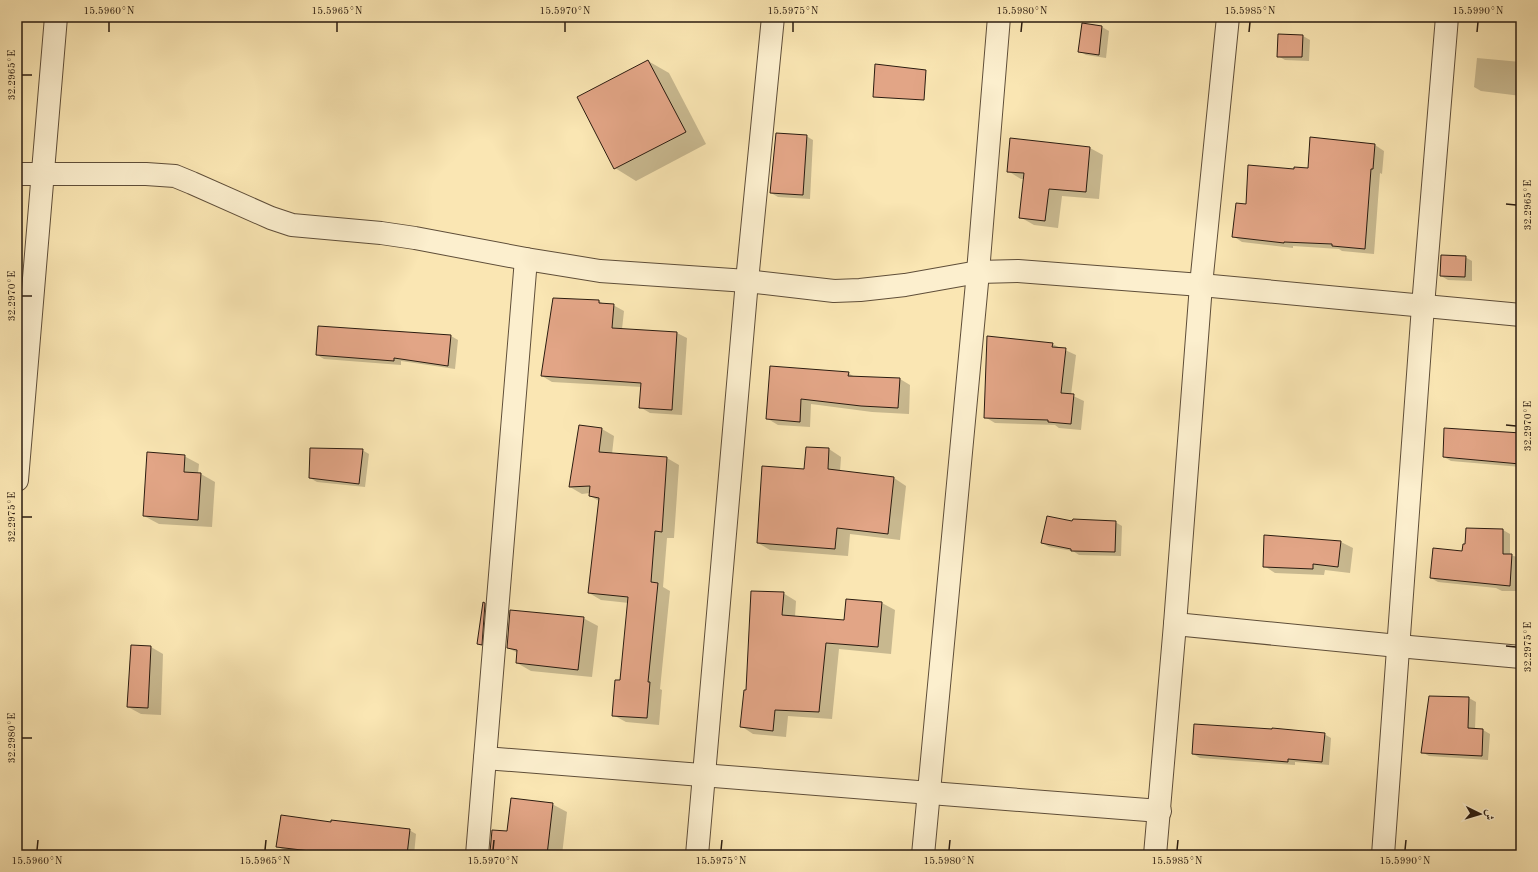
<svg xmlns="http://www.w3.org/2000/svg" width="1538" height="872" font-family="'Old Standard TT',Amiri,serif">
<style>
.shadow{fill:#0003}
.building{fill:#e2a586;stroke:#2b1c10}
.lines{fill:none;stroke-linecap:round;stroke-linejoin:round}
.minor-casing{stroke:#5f4e39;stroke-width:24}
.tertiary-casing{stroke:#5f4e39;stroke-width:24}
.minor{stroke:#fcefce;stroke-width:22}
.tertiary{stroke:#fcefce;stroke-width:22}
.ticks{fill:none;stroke:#2b1c10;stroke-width:1.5}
.neatline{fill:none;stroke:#2b1c10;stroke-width:1.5}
.ticks-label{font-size:10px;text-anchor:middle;fill:#2b1c10}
</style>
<rect width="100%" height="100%" fill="#fae6b3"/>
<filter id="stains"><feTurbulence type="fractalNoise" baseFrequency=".005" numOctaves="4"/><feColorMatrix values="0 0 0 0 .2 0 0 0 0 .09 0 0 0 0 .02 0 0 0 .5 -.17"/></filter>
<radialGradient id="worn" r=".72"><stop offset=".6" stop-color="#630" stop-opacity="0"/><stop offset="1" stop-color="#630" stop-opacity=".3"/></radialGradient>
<!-- shadow -->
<g class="shadow">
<polygon points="1102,27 1109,31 1106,58 1086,55 1079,51"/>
<polygon points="1303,36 1310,40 1309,61 1285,60 1278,56"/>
<polygon points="1477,58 1521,62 1521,96 1481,91 1474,87"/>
<polygon points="648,61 669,73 706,144 636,181 615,168 579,97"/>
<polygon points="806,136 813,140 810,199 778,197 771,193"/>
<polygon points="1011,139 1090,148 1103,155 1099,199 1062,196 1058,228 1034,225 1020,217 1025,179 1021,179 1008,171"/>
<polygon points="1375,145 1384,151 1382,174 1380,173 1374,254 1342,251 1339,249 1293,246 1293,248 1242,242 1233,236 1247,205 1295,170 1309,169"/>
<polygon points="1520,186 1521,186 1521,219 1518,217"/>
<polygon points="1465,257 1472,261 1472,281 1448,280 1441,276"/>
<polygon points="599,301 604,304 613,305 624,311 622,329 677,333 687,338 682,415 650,413 640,407 642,387 552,382 542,376"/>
<polygon points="319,327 451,336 458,340 455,369 401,361 401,365 324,359 317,355"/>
<polygon points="1052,344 1076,355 1071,395 1084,401 1081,430 1059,428 1055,425 995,423 985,417"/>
<polygon points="771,367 848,373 855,377 900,379 910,385 909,414 872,412 811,404 810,427 778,425 768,419"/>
<polygon points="602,429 614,436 612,454 667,458 679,465 674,538 667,538 663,587 670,591 660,689 662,690 659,725 626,722 613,715 620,682 629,603 601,600 589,593 599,501 590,496 590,493 582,494 570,487"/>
<polygon points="1445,429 1521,434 1521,467 1451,461 1444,457"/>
<polygon points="829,449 841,457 840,472 894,478 906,486 900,540 850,534 848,556 770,550 758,543 805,470"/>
<polygon points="362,450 369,454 365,487 317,482 310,478"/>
<polygon points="184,456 199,464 198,474 201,474 215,482 212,527 159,524 144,516"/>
<polygon points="1073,522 1115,522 1122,526 1121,556 1079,555 1073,551 1049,547 1042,543"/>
<polygon points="1503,530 1510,534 1510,555 1521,558 1521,591 1502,591 1496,588 1438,582 1431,578 1463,552"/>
<polygon points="1265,536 1341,542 1353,548 1350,573 1325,570 1324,575 1275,573 1264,566"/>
<polygon points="783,593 796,601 795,617 845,621 847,600 882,603 895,610 891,654 839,649 832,719 788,716 786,737 753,734 741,726 747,692"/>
<polygon points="485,604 499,612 493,652 478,643"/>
<polygon points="583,618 598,626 592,677 531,671 517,663 518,653 508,648"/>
<polygon points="151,647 163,654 161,715 141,714 128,707"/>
<polygon points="1469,698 1476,702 1475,729 1483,730 1490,734 1488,760 1429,756 1422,752"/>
<polygon points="1324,734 1331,738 1329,765 1295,762 1295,765 1200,758 1193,754"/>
<polygon points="552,804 567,812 562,855 498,855 491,851 508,832"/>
<polygon points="409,830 416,834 414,855 325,855 284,850 277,846"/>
</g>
<!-- building -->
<g class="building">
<polygon points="1082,23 1102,26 1099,55 1078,52"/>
<polygon points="1278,34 1303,35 1302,57 1277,57"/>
<polygon points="648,60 686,132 614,169 577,97"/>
<polygon points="875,64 926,70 924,100 873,97"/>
<polygon points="776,133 807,135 803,195 770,193"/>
<polygon points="1310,137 1375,144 1373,169 1371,169 1365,249 1332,246 1332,244 1284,242 1284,243 1232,237 1236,203 1246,204 1248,165 1294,169 1294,167 1308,168"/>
<polygon points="1010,138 1090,147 1086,192 1049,189 1045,221 1019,218 1024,173 1007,172"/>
<polygon points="1441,255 1466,256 1465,277 1440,276"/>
<polygon points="553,298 599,300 599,303 614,304 612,328 677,332 672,410 639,408 641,383 541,376"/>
<polygon points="318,326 451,335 448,366 394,358 394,361 316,355"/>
<polygon points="987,336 1053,343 1052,347 1066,348 1061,393 1074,394 1071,424 1048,422 1048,420 984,418"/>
<polygon points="770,366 849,372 848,376 900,378 898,408 861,406 801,399 800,422 766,419"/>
<polygon points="579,425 602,428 599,452 667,457 662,532 655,531 651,582 658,583 648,682 650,682 647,718 612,716 615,680 620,680 628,597 588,593 599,498 589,496 590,486 569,487"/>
<polygon points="1444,428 1521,433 1520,464 1443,457"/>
<polygon points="806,447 829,448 828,469 894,477 888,534 837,528 835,549 757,543 762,466 804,469"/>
<polygon points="310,448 363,449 359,484 309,478"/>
<polygon points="147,452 185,455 184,472 201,473 198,520 143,516"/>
<polygon points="1047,516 1072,521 1073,519 1116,521 1115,552 1071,551 1071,549 1041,543"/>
<polygon points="1466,528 1503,529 1503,554 1512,554 1510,586 1430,578 1433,548 1462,551 1463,544 1465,544"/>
<polygon points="1264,535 1341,541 1338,567 1313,564 1313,569 1263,567"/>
<polygon points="751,591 784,592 782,615 844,620 846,599 882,602 878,647 826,643 819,712 775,710 773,731 740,727 744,690 746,690"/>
<polygon points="483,602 485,603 482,645 477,644"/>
<polygon points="510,610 584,617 578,670 516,663 517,650 507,648"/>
<polygon points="131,645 151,646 148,708 127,707"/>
<polygon points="1429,696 1469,697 1468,728 1483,729 1482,756 1421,753"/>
<polygon points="1194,724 1272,729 1272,728 1325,733 1322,762 1288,759 1288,762 1192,754"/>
<polygon points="511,798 553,803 547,855 522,855 490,852 492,830 507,831"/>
<polygon points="281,815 331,822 331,820 410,829 407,855 327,855 327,853 276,847"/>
</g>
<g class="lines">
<defs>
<g id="minor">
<polyline points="17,174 146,174 175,176 192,183 271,218 292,225 381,233 415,238 526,259 600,271 747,281 834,291 860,290 905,285 978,272 1018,271 1201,285 1521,315"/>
<polyline points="1175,624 1398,646 1521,657"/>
<polyline points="485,758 1160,811"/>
<polyline points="477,855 526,259"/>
<polyline points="697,855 747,281 773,17"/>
<polyline points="923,855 978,272 999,17"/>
<polyline points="1155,855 1175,624 1201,285 1228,17"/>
<polyline points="1383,855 1423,306 1447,17"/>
</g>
<polyline id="tertiary" points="17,480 56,17"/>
</defs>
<!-- minor casing -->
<use href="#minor" class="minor-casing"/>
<!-- tertiary casing -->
<use href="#tertiary" class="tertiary-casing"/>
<!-- minor -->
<use href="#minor" class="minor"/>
<!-- tertiary -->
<use href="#tertiary" class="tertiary"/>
</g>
<!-- ticks -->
<path class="ticks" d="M109 32V22M337 32V22M565 32V22M793 32V22M1021 32 1022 22M1249 32 1250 22M1477 32 1478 22M22 75H32M1506 204 1516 205M22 296H32M1506 425 1516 426M22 517H32M1506 646 1516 647M22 738H32M37 850 38 840M265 850 266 840M493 850 494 840M721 850 722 840M949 850 950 840M1177 850 1178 840M1405 850 1406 840"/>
<!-- margin -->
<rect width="1538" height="872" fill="none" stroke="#fae6b3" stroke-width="44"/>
<!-- north arrow -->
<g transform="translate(1480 814) rotate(95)" stroke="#fcefce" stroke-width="3" paint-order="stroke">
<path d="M0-3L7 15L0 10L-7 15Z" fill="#2b1c10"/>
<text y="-6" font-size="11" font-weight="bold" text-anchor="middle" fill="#2b1c10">ش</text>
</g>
<rect x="22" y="22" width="1494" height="828" class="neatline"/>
<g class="ticks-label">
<text x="109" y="14">15.5960°N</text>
<text x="337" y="14">15.5965°N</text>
<text x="565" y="14">15.5970°N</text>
<text x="793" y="14">15.5975°N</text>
<text x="1022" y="14">15.5980°N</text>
<text x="1250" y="14">15.5985°N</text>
<text x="1478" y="14">15.5990°N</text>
<text transform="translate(11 75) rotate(-90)" y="4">32.2965°E</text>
<text transform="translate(1527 205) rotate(-90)" y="4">32.2965°E</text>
<text transform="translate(11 296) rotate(-90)" y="4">32.2970°E</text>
<text transform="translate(1527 426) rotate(-90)" y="4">32.2970°E</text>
<text transform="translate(11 517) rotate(-90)" y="4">32.2975°E</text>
<text transform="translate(1527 647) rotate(-90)" y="4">32.2975°E</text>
<text transform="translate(11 738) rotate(-90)" y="4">32.2980°E</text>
<text x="37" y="864">15.5960°N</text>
<text x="265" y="864">15.5965°N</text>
<text x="493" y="864">15.5970°N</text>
<text x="721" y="864">15.5975°N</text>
<text x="949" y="864">15.5980°N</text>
<text x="1177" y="864">15.5985°N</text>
<text x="1405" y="864">15.5990°N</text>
</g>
<rect width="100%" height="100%" filter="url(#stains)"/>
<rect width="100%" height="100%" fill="url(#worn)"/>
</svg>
